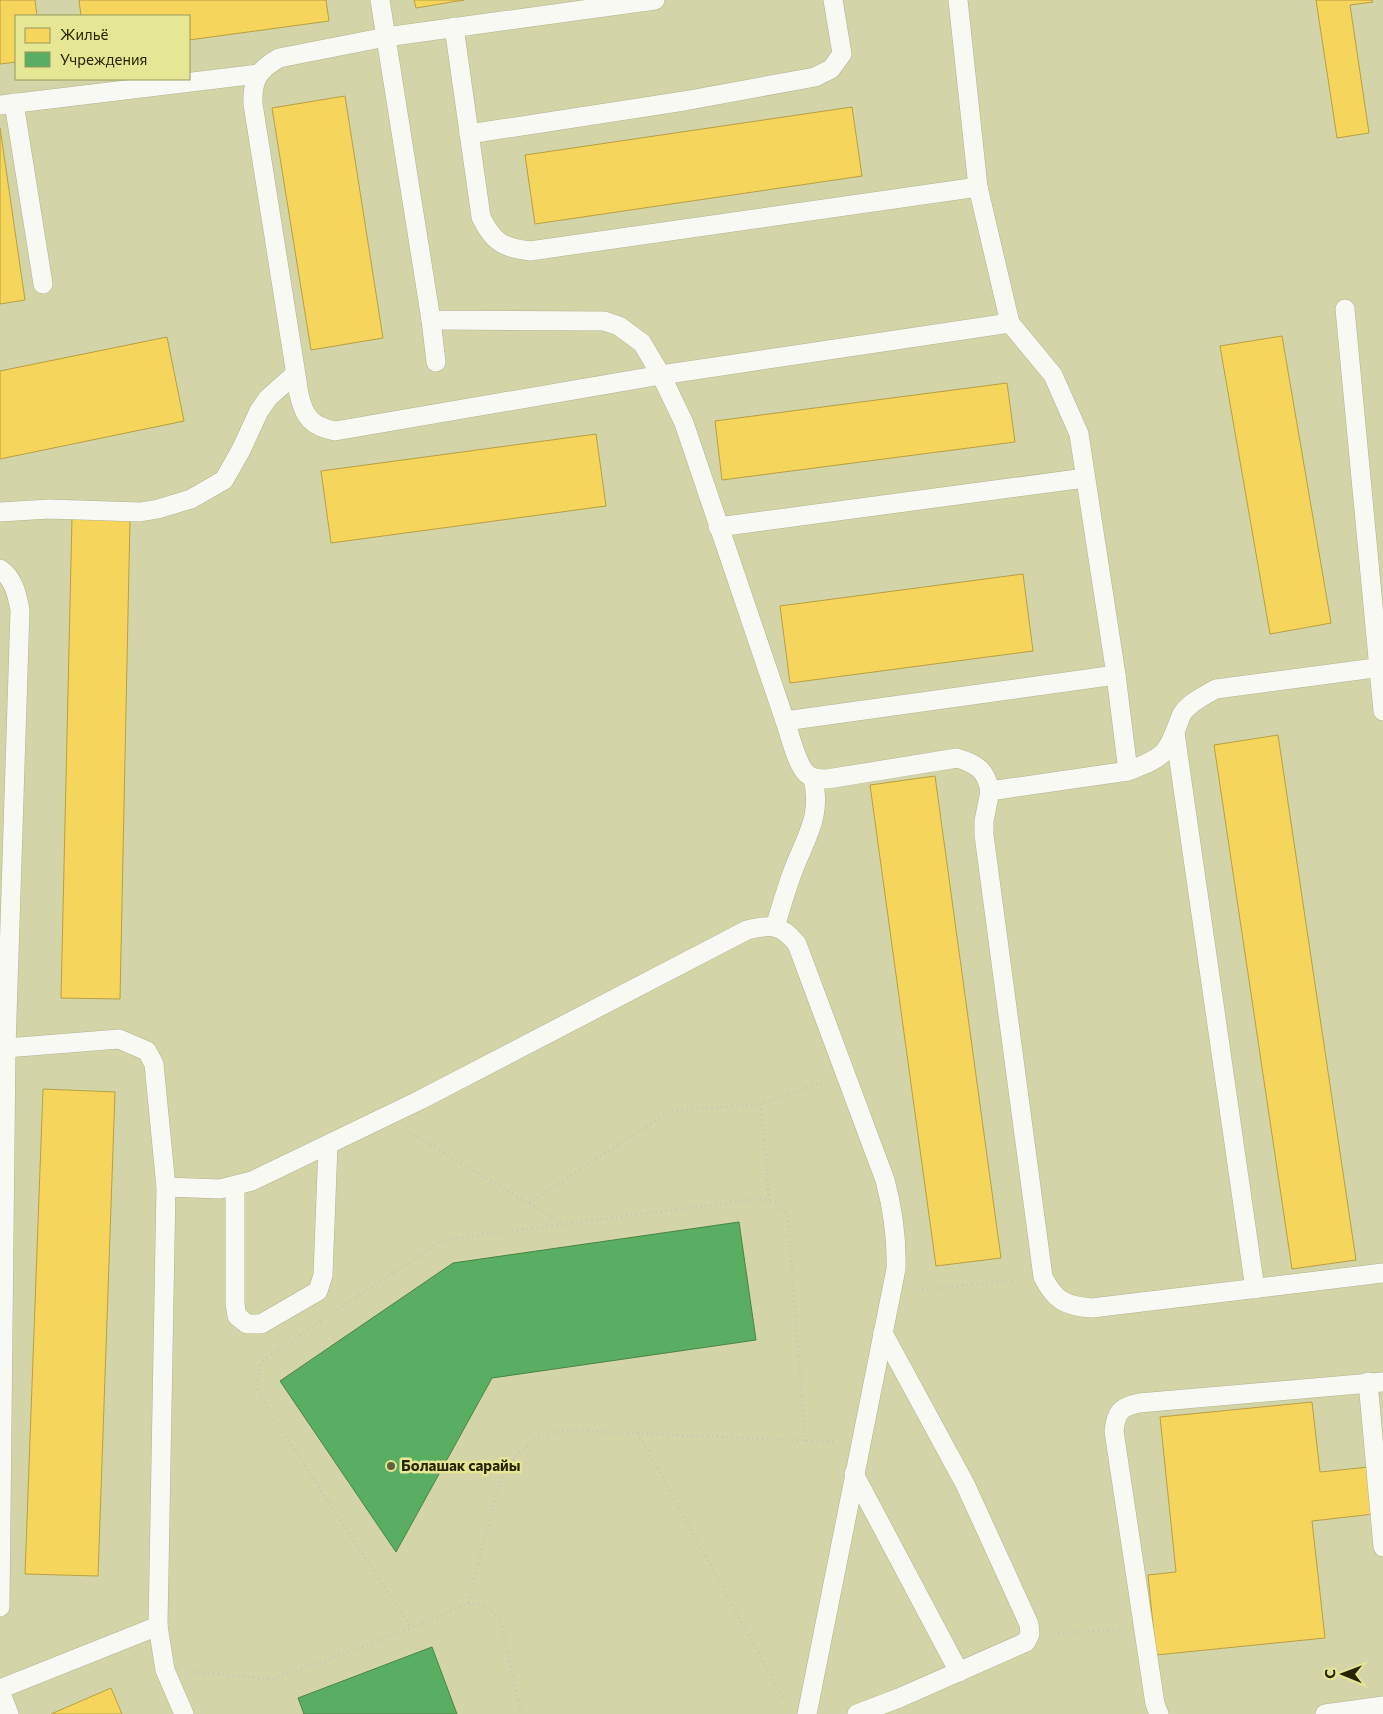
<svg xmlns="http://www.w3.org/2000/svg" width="1383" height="1714" font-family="Commissioner,sans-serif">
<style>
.homes{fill:#f6d55c;stroke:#b7a041}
.public{fill:#5aae61;stroke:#4a8544}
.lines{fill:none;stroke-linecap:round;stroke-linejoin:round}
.lane-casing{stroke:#b2b38f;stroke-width:20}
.path{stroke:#c7c7b9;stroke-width:3;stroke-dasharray:1 4;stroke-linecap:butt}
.lane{stroke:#f8f9f2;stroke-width:19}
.poi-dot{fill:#62623c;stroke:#e5e794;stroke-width:2}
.labels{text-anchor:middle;stroke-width:5;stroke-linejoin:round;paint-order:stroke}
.poi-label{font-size:15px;font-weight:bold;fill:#252502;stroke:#e5e794;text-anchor:start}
</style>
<rect width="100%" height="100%" fill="#d3d4a7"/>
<!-- homes -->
<g class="homes">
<polygon points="0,0 35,0 37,16 16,16 16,62 0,64"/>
<polygon points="79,0 326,0 329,21 189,40 189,16 81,16"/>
<polygon points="414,0 464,0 416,8"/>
<polygon points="1316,0 1372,0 1373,2 1350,5 1369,133 1337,138"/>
<polygon points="345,96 383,338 311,350 272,108"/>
<polygon points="852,107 862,176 535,224 525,155"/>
<polygon points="0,128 25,300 0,304"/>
<polygon points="1282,336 1331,623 1270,634 1220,346"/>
<polygon points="167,337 184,421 0,459 0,371"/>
<polygon points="1007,383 1015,442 722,480 715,421"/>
<polygon points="596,434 606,506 331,543 321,471"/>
<polygon points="72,517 130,518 120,999 61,998"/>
<polygon points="1023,574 1033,651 790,683 780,606"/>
<polygon points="1278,735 1356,1260 1292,1269 1214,745"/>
<polygon points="935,776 1001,1258 936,1266 870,785"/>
<polygon points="43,1089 115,1092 98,1576 25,1574"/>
<polygon points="1312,1402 1320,1472 1369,1467 1374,1514 1312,1521 1325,1638 1156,1655 1148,1575 1176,1572 1160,1417"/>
<polygon points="111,1688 122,1714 51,1714"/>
</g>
<!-- public -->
<g class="public">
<polygon points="739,1222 756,1340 492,1378 396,1552 280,1381 453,1263"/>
<polygon points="432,1647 457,1714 304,1714 298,1698"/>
</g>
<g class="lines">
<defs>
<g id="lane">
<path d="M380 0 431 320 604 321 619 326 642 343 661 375 684 423 785 721C790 735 796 761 805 772 811 779 819 779 827 779L957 758C977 764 986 770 990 791"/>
<path d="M655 0 386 37 279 58C258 70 252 80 253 104L299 394C304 417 311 426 335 431L661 375 1010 323"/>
<polyline points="958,0 978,187 1010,323 1053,375 1079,434 1116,675 1128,771"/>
<path d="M454 27 481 217C493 242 503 248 530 251L978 187"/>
<polyline points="14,103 43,284"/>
<polyline points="0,105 258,74"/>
<polyline points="469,134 684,101 815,77 831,69 842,54 833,0"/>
<polyline points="1345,309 1383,711"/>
<polyline points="431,320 436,362"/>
<polyline points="0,512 49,509 140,512 158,509 191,499 224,480 241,450 259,411 268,398 295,374"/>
<polyline points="718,527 1085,478"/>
<path d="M0 569C14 579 17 594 20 610L6 1048 0 1607"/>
<path d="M1383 667 1216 689C1205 695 1189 703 1182 714 1176 727 1173 743 1163 753 1154 762 1140 766 1128 771L990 791 984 821V835L1043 1277C1055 1301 1066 1306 1092 1308L1383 1273"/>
<polyline points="785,721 1116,675"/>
<polyline points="1175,733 1255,1289"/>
<path d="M775 927C781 908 786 889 793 871 806 836 822 818 813 778"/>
<polyline points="0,1044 6,1048 119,1039 147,1051 154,1064 166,1187 158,1626 165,1670 184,1714"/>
<polyline points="235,1186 235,1304 237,1316 247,1324 261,1324 318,1291 323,1275 328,1145"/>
<path d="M166 1187 220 1189 252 1181 420 1100 747 930C771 924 781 924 797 944L885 1180C893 1210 897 1237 896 1269L807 1714"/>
<polyline points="1368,1382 1383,1547"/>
<polyline points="854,1474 959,1672"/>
<polyline points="0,1689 158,1626"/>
<polyline points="0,1691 9,1714"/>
<polyline points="857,1714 899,1698 1026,1642 1030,1634 1029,1624 965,1484 883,1333"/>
<path d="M1159 1714 1155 1704 1114 1431C1116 1413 1120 1407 1139 1403L1383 1382"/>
<polyline points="1325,1714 1383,1706"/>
</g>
</defs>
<!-- lane casing -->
<use href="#lane" class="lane-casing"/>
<!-- path -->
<g class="path">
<polyline points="409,1132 563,1224"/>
<polyline points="769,1200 761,1104 822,1082"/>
<polyline points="529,1203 670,1111 761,1104"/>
<polyline points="917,1290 1018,1280"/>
<polyline points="334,1312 442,1241 465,1237 758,1199 777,1202 788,1216 805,1441"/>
<polyline points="321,1321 261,1362 257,1381 262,1400 411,1628"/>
<polyline points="638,1433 783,1698"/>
<polyline points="468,1603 500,1481 515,1457 535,1439 563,1430 837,1442"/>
<polyline points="1053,1633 1120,1630"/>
<polyline points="193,1672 273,1679 338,1656 411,1628 468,1603 487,1607 500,1618 521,1714"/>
</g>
<!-- lane -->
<use href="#lane" class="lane"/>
</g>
<!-- markers -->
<circle class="poi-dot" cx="391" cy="1466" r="5"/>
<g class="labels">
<!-- poi labels -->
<g class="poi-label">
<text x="401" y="1471">Болашак сарайы</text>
</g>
</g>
<!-- legend -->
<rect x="15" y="15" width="175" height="65" fill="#e5e794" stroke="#98995a"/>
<rect x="25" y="28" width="25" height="15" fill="#f6d55c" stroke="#98995a"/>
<text x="60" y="40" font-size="15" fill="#252502">Жильё</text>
<rect x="25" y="52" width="25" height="15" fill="#5aae61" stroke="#98995a"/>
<text x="60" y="65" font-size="15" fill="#252502">Учреждения</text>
<!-- north arrow -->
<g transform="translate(1343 1674) rotate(271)" stroke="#e5e794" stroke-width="4" paint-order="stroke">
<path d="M0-4L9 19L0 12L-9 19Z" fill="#252502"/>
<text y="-8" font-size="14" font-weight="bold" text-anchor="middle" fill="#252502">С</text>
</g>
</svg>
